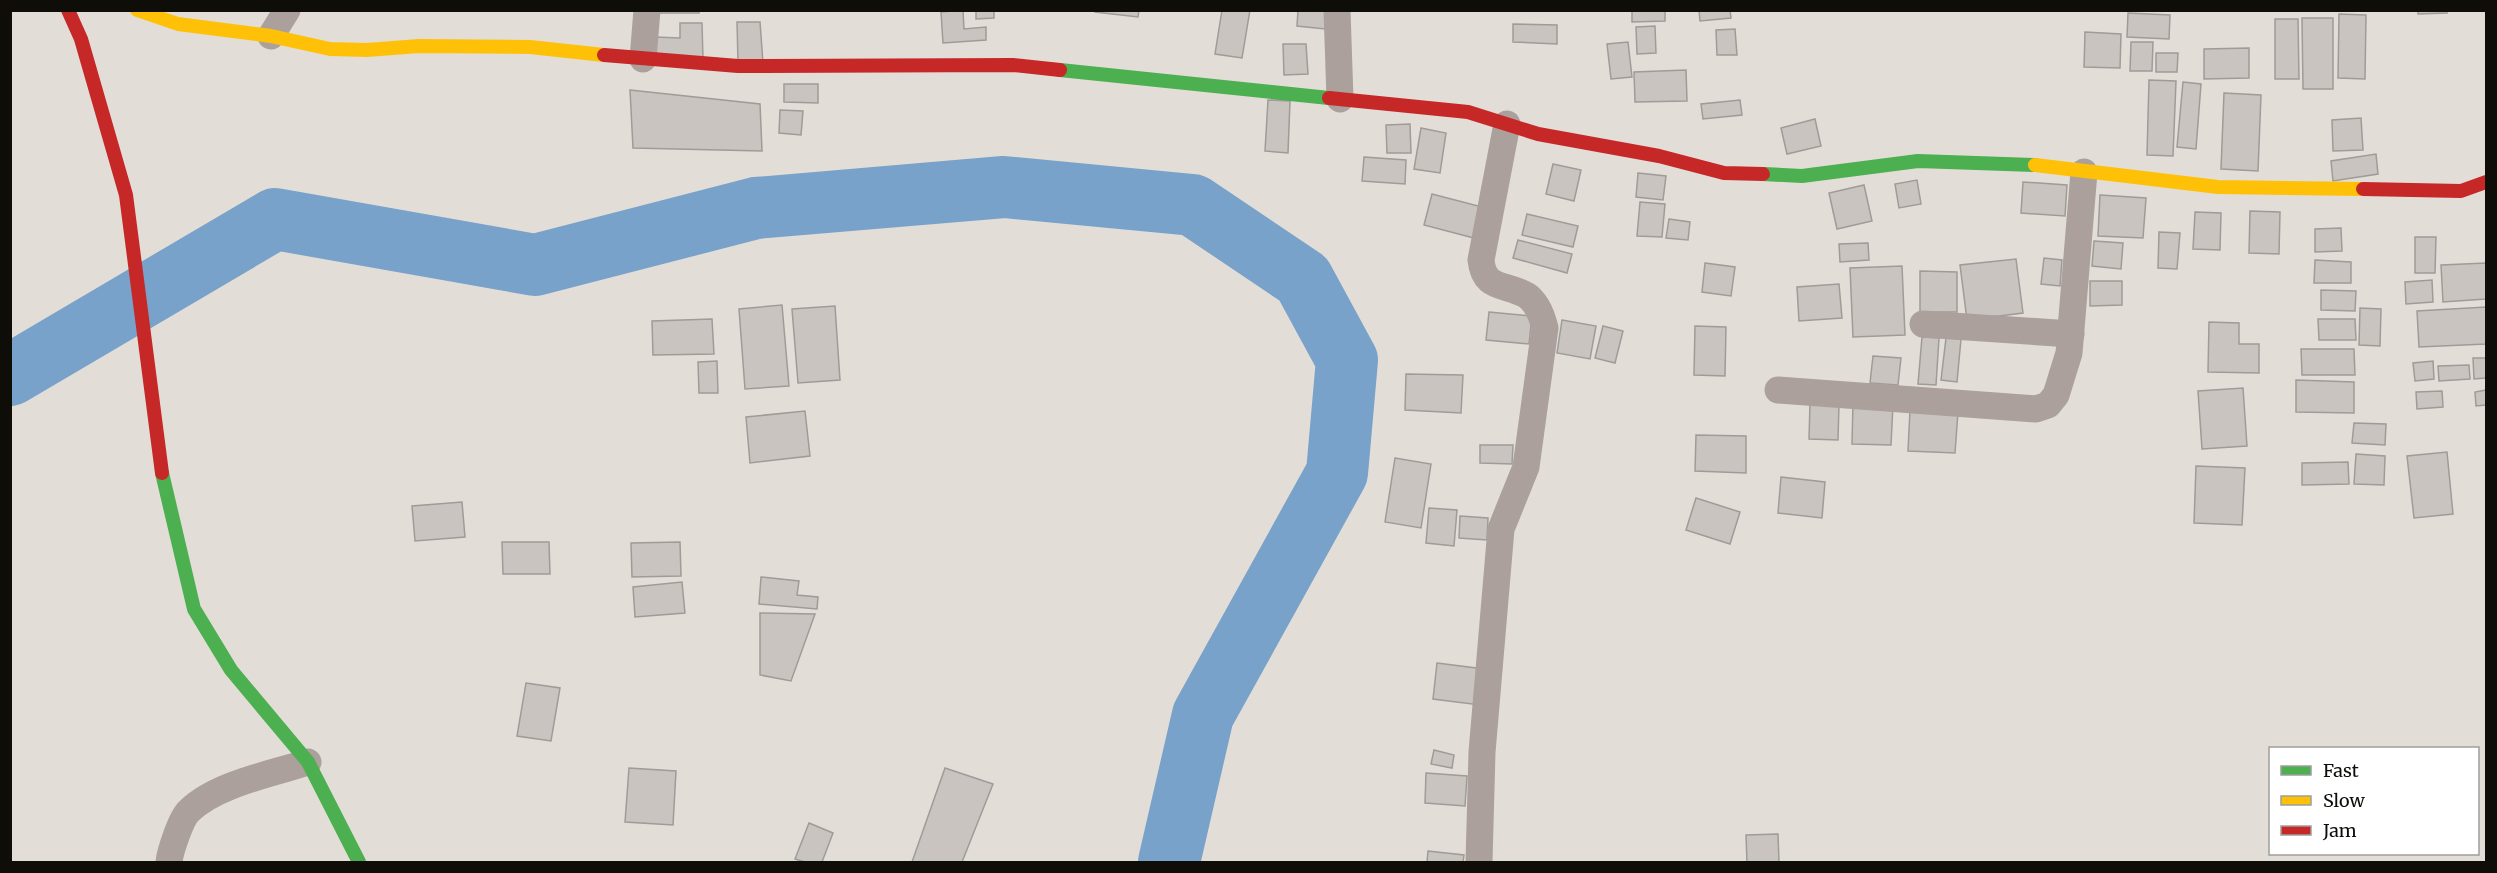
<svg xmlns="http://www.w3.org/2000/svg" width="2497" height="873" font-family="Merriweather,serif">
<style>
.lines{fill:none;stroke-linecap:round;stroke-linejoin:round}
.river{stroke:#78a2ca;stroke-width:62}
.building{fill:#c9c4c0;stroke:#9f9b98;stroke-width:1.5}
.street{stroke:#aba09c;stroke-width:27}
.fast{stroke:#4caf50;stroke-width:14}
.slow{stroke:#ffc107;stroke-width:14}
.jam{stroke:#c62828;stroke-width:14}
</style>
<rect width="100%" height="100%" fill="#e2ded7"/>
<g class="lines">
<!-- river -->
<polyline class="river" points="10,375 275,219 535,265 756,208 1004,187 1193,205 1303,279 1347,360 1337,473 1203,715 1169,862"/>
</g>
<!-- building -->
<g class="building">
<rect x="652" y="10" width="47" height="3"/>
<polygon points="963,10 964,29 986,27 986,40 943,43 941,12"/>
<polygon points="976,10 994,10 994,18 976,19"/>
<polygon points="1095,10 1139,10 1138,17 1095,12"/>
<polygon points="1222,10 1250,10 1242,58 1215,54"/>
<polygon points="1298,10 1327,10 1325,29 1297,26"/>
<polygon points="1632,10 1665,10 1665,21 1632,22"/>
<polygon points="1699,10 1730,10 1731,18 1700,21"/>
<polygon points="2418,10 2447,10 2447,13 2418,14"/>
<polygon points="2128,13 2170,15 2169,39 2127,37"/>
<polygon points="2339,14 2366,15 2365,79 2338,78"/>
<polygon points="2302,18 2333,18 2333,89 2303,89"/>
<polygon points="2275,19 2298,19 2299,79 2275,79"/>
<polygon points="737,22 760,22 763,63 738,62"/>
<polygon points="680,23 702,23 703,59 655,59 655,37 680,38"/>
<polygon points="1513,24 1557,25 1557,44 1513,42"/>
<polygon points="1655,26 1656,53 1637,54 1636,27"/>
<polygon points="1735,29 1737,55 1717,55 1716,30"/>
<polygon points="2085,32 2121,34 2120,68 2084,67"/>
<polygon points="1628,42 1632,77 1611,79 1607,44"/>
<polygon points="2131,42 2153,42 2152,71 2130,71"/>
<polygon points="1283,44 1306,44 1308,74 1284,75"/>
<polygon points="2249,48 2249,78 2204,79 2204,49"/>
<polygon points="2156,53 2178,53 2177,72 2156,72"/>
<polygon points="1686,70 1687,101 1635,102 1634,72"/>
<polygon points="2149,80 2176,81 2173,156 2147,155"/>
<polygon points="2183,82 2201,84 2196,149 2177,147"/>
<polygon points="784,84 818,84 818,103 784,102"/>
<polygon points="630,90 760,104 762,151 633,148"/>
<polygon points="2224,93 2261,95 2258,171 2221,169"/>
<polygon points="1268,100 1290,101 1288,153 1265,151"/>
<polygon points="1740,100 1742,115 1703,119 1701,104"/>
<polygon points="780,110 803,111 801,135 779,133"/>
<polygon points="2361,118 2363,150 2333,151 2332,120"/>
<polygon points="1815,119 1821,146 1787,154 1781,128"/>
<polygon points="1410,124 1411,153 1387,153 1386,125"/>
<polygon points="1421,128 1446,133 1440,173 1414,169"/>
<polygon points="2376,154 2378,174 2333,181 2331,161"/>
<polygon points="1364,157 1406,160 1405,184 1362,181"/>
<polygon points="1553,164 1581,170 1574,201 1546,194"/>
<polygon points="1638,173 1666,176 1663,200 1636,197"/>
<polygon points="1917,180 1921,204 1899,208 1895,184"/>
<polygon points="2023,182 2067,185 2065,216 2021,213"/>
<polygon points="1864,185 1872,221 1837,229 1829,193"/>
<polygon points="1432,194 1482,207 1474,238 1424,225"/>
<polygon points="2100,195 2146,198 2143,238 2098,236"/>
<polygon points="1640,202 1665,204 1662,237 1637,236"/>
<polygon points="2250,211 2280,212 2279,254 2249,253"/>
<polygon points="2195,212 2221,213 2220,250 2193,249"/>
<polygon points="1527,214 1578,226 1573,247 1522,235"/>
<polygon points="1669,219 1690,222 1688,240 1666,238"/>
<polygon points="2341,228 2342,251 2315,252 2315,229"/>
<polygon points="2159,232 2180,233 2177,269 2158,268"/>
<polygon points="2415,237 2436,237 2435,273 2415,273"/>
<polygon points="1518,240 1572,254 1567,273 1513,258"/>
<polygon points="2094,241 2123,243 2121,269 2092,266"/>
<polygon points="1868,243 1869,260 1840,262 1839,244"/>
<polygon points="2044,258 2062,260 2060,286 2041,284"/>
<polygon points="2016,259 2023,313 1967,320 1960,265"/>
<polygon points="2315,260 2351,262 2351,283 2314,283"/>
<polygon points="1705,263 1735,267 1731,296 1702,292"/>
<polygon points="2486,263 2486,299 2443,302 2441,265"/>
<polygon points="1902,266 1905,335 1853,337 1850,268"/>
<polygon points="1920,271 1957,272 1957,312 1920,312"/>
<polygon points="2432,280 2433,302 2406,304 2405,282"/>
<polygon points="2090,281 2122,281 2122,305 2090,306"/>
<polygon points="1839,284 1842,318 1799,321 1797,287"/>
<polygon points="2321,290 2356,291 2355,311 2321,310"/>
<polygon points="782,305 789,386 745,389 739,309"/>
<polygon points="835,306 840,380 798,383 792,309"/>
<polygon points="2486,307 2486,344 2419,347 2417,311"/>
<polygon points="2360,308 2381,309 2380,346 2359,345"/>
<polygon points="1489,312 1532,316 1529,344 1486,340"/>
<polygon points="712,319 714,354 653,355 652,321"/>
<polygon points="2318,319 2355,319 2356,340 2319,340"/>
<polygon points="1562,320 1596,326 1590,359 1557,353"/>
<polygon points="2209,322 2239,323 2239,344 2259,344 2259,373 2208,372"/>
<polygon points="1603,326 1623,331 1615,363 1595,358"/>
<polygon points="1695,326 1726,327 1725,376 1694,375"/>
<polygon points="1922,337 1939,338 1936,385 1918,384"/>
<polygon points="1946,338 1961,339 1957,382 1941,380"/>
<polygon points="2301,349 2354,349 2355,375 2302,375"/>
<polygon points="1873,356 1901,358 1898,385 1870,383"/>
<polygon points="2473,358 2486,358 2486,378 2474,379"/>
<polygon points="717,361 718,393 699,393 698,362"/>
<polygon points="2433,361 2434,379 2415,381 2413,363"/>
<polygon points="2469,365 2470,379 2439,381 2438,366"/>
<polygon points="1406,374 1463,375 1461,413 1405,410"/>
<polygon points="2296,380 2354,382 2354,413 2296,412"/>
<polygon points="2243,388 2247,446 2202,449 2198,391"/>
<polygon points="2486,390 2486,405 2476,406 2475,392"/>
<polygon points="2442,391 2443,407 2417,409 2416,392"/>
<polygon points="1853,402 1893,404 1891,445 1852,444"/>
<polygon points="1810,403 1839,404 1838,440 1809,439"/>
<polygon points="1910,410 1958,412 1955,453 1908,451"/>
<polygon points="805,411 810,456 750,463 746,417"/>
<polygon points="2354,423 2386,424 2385,445 2352,443"/>
<polygon points="1696,435 1746,436 1746,473 1695,471"/>
<polygon points="1480,445 1513,445 1512,464 1480,463"/>
<polygon points="2447,452 2453,514 2414,518 2407,456"/>
<polygon points="2356,454 2385,456 2384,485 2354,484"/>
<polygon points="1395,458 1431,464 1421,528 1385,522"/>
<polygon points="2348,462 2349,484 2302,485 2302,463"/>
<polygon points="2196,466 2245,468 2242,525 2194,523"/>
<polygon points="1781,477 1825,482 1822,518 1778,513"/>
<polygon points="1696,498 1740,512 1730,544 1686,530"/>
<polygon points="462,502 465,537 415,541 412,506"/>
<polygon points="1429,508 1457,510 1454,546 1426,543"/>
<polygon points="1460,516 1488,518 1487,540 1459,538"/>
<polygon points="502,542 549,542 550,574 503,574"/>
<polygon points="680,542 681,576 632,577 631,543"/>
<polygon points="761,577 799,581 797,595 818,597 817,609 759,604"/>
<polygon points="682,582 685,613 635,617 633,587"/>
<polygon points="760,613 815,614 791,681 760,675"/>
<polygon points="1437,663 1484,669 1480,705 1433,699"/>
<polygon points="526,683 560,688 551,741 517,736"/>
<polygon points="1434,750 1454,755 1452,768 1431,764"/>
<polygon points="629,768 676,771 673,825 625,822"/>
<polygon points="945,768 993,784 962,862 912,862"/>
<polygon points="1426,773 1467,776 1465,806 1425,803"/>
<polygon points="809,823 833,833 822,862 805,862 795,859"/>
<polygon points="1778,834 1779,862 1747,862 1746,835"/>
<polygon points="1428,851 1464,855 1463,862 1427,862"/>
</g>
<g class="lines">
<!-- street -->
<g class="street">
<polyline points="1337,10 1340,99"/>
<polyline points="271,36 287,10"/>
<polyline points="643,59 647,10"/>
<polyline points="1923,324 2071,334"/>
<polyline points="1778,390 2036,409 2048,405 2056,395 2069,353 2084,172"/>
<path d="M169 862C170 852 181 818 189 811 216 784 272 774 308 762"/>
<path d="M1479 862 1482 752 1501 529 1526 467 1545 328C1542 316 1537 302 1526 295 1504 283 1484 290 1481 260L1507 124"/>
</g>
<!-- fast -->
<g class="fast">
<polyline points="1060,70 1329,98"/>
<polyline points="1763,174 1802,176 1918,161 2035,165"/>
<polyline points="162,473 194,609 231,670 308,762 359,862"/>
</g>
<!-- slow -->
<g class="slow">
<polyline points="137,10 178,24 271,36 330,49 367,50 419,46 530,47 604,55"/>
<polyline points="2035,165 2218,187 2363,189"/>
</g>
<!-- jam -->
<g class="jam">
<polyline points="68,10 81,39 126,195 162,473"/>
<polyline points="604,55 738,66 1013,65 1060,70"/>
<polyline points="1329,98 1468,112 1538,134 1659,156 1724,173 1763,174"/>
<polyline points="2363,189 2461,191 2486,182"/>
</g>
</g>
<!-- border -->
<rect width="2497" height="873" fill="none" stroke="#0f0d08" stroke-width="24"/>
<!-- legend -->
<rect x="2269" y="747" width="210" height="108" fill="#ffffff" stroke="#9f9e9c" stroke-width="1.5"/>
<rect x="2281" y="766" width="30" height="9" fill="#4caf50" stroke="#9f9e9c" stroke-width="1.5"/>
<text x="2323" y="777" font-size="18" fill="#0f0d08">Fast</text>
<rect x="2281" y="796" width="30" height="9" fill="#ffc107" stroke="#9f9e9c" stroke-width="1.5"/>
<text x="2323" y="807" font-size="18" fill="#0f0d08">Slow</text>
<rect x="2281" y="826" width="30" height="9" fill="#c62828" stroke="#9f9e9c" stroke-width="1.5"/>
<text x="2323" y="837" font-size="18" fill="#0f0d08">Jam</text>
</svg>
